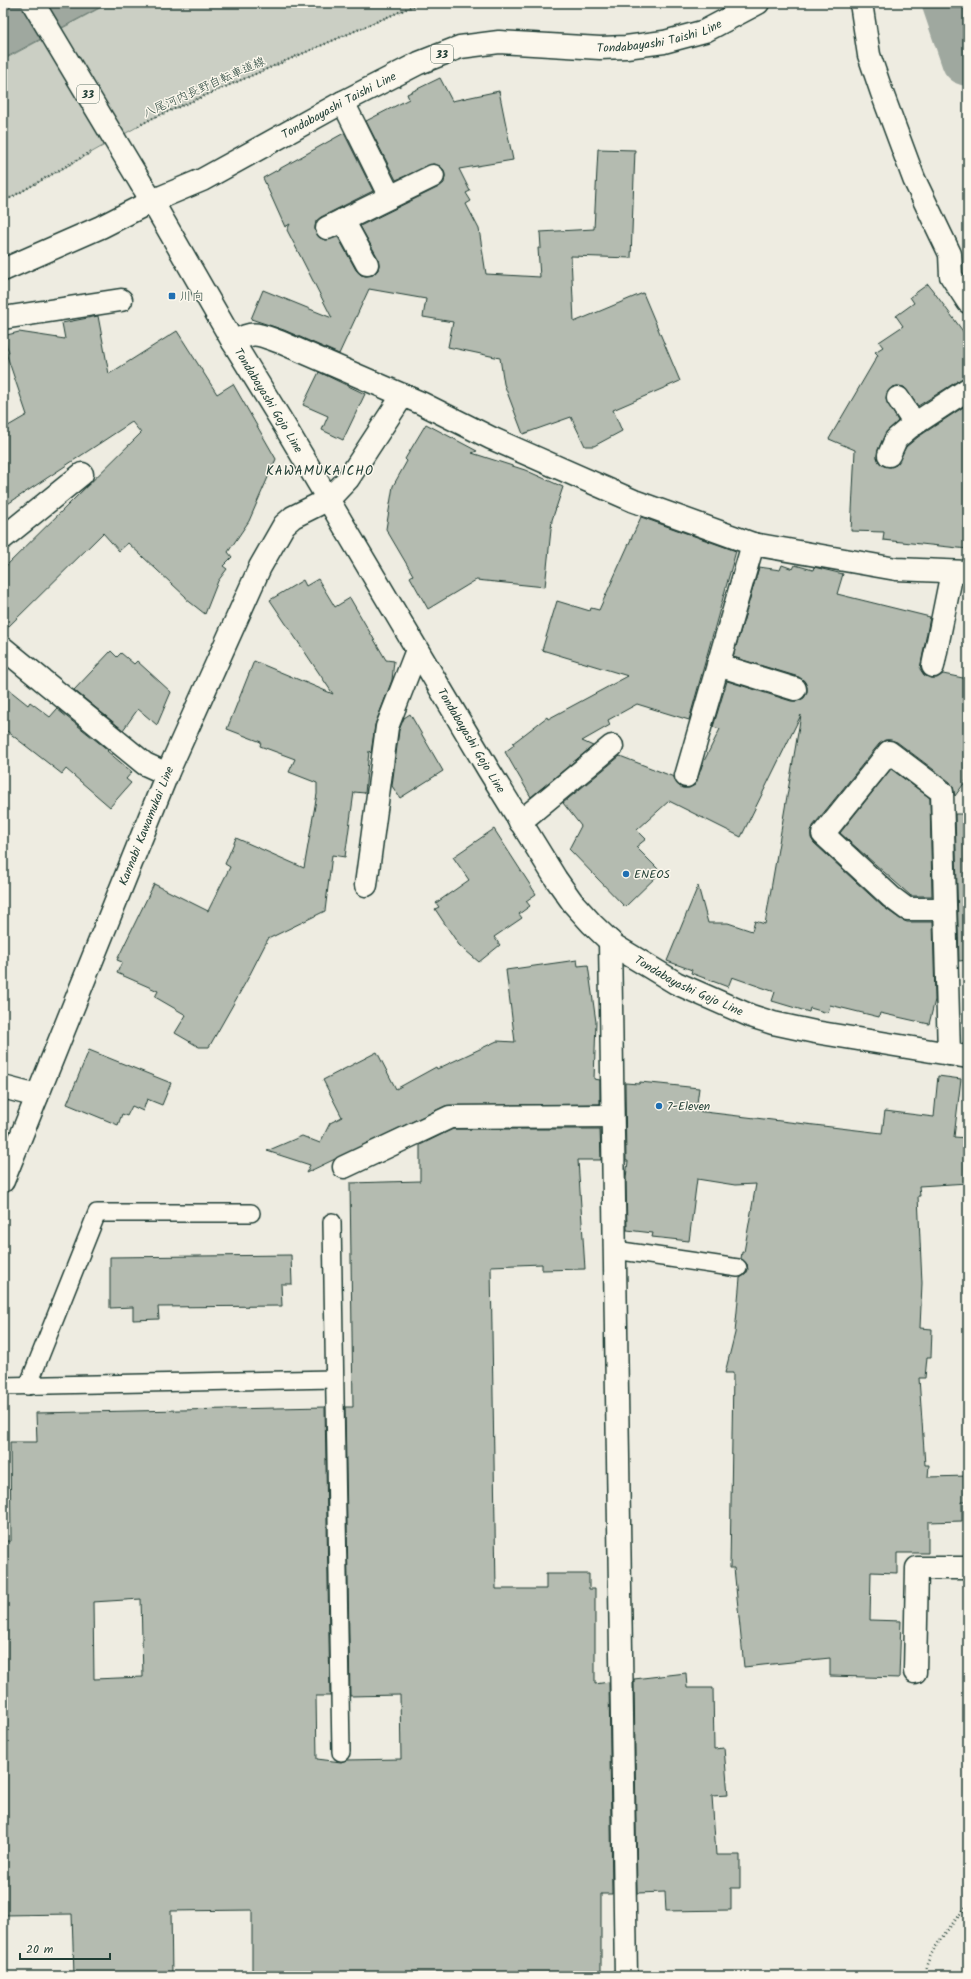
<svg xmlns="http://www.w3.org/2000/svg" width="971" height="1979" font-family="Kalam,'Klee One',sans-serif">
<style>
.green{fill:#cbcfc4;stroke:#75867c}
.water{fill:#9fa89f;stroke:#6c7d74}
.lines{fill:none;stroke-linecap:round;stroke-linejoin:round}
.river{stroke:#9fa89f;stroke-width:54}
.building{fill:#b4bbb0;stroke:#1f3d34;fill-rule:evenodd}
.lane-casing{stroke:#1f3d34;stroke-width:20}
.street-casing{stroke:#1f3d34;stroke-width:25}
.secondary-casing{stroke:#1f3d34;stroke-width:25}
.primary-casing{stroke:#1f3d34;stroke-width:25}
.path{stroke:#1f3d34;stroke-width:2.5;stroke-dasharray:1 3;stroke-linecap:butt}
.lane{stroke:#fbf7ec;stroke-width:17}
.street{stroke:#fbf7ec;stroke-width:22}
.secondary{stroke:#fbf7ec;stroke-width:22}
.primary{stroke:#fbf7ec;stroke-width:22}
.primary-bridge-casing{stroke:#1f3d34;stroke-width:25;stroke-linecap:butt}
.primary-bridge{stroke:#fbf7ec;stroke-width:22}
.poi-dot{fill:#1f6fb2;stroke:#fbf7ec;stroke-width:1.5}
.labels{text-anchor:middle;stroke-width:3;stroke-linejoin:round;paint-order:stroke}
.shield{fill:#fbf7ec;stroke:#61756b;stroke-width:1}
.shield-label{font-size:11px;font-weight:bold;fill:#1f3d34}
.street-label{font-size:12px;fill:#1f3d34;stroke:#fbf7ec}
.poi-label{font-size:12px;fill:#1f3d34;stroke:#fbf7ec;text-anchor:start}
.neighbourhood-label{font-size:13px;letter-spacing:1px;fill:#1f3d34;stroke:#fbf7ec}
</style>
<rect width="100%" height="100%" fill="#eeece1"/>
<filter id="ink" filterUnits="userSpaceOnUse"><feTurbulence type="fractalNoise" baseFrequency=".025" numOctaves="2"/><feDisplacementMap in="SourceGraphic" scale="8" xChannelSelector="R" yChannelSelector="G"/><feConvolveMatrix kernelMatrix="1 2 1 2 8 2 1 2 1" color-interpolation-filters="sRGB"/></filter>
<g filter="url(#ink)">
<!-- green -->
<polygon class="green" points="109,3 420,3 153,118 3,202 3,60"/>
<!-- water -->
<polygon class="water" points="3,3 108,3 3,59"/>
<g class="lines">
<!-- river -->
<polyline class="river" points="949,3 968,59"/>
</g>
<!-- building -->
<g class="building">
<polygon points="440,78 452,101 499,91 513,160 459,169 470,191 466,193 471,201 466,204 479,229 486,274 540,277 538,248 541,248 540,232 594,229 598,149 635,150 631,258 571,256 574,322 643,293 680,381 613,410 622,431 594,446 585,446 571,417 523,434 504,384 500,358 448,347 453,322 423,317 426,299 369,289 339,354 284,330 251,319 263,290 332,318 287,230 290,224 285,227 263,178 344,133 373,191 321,217 316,221 315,228 316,233 320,238 326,240 338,237 356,270 361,275 366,276 373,275 378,270 379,265 378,258 360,226 439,187 444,183 445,176 444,170 440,166 433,164 396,180 366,121 409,99 407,94"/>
<polygon points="928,284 968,338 968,377 961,379 918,406 904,387 897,386 891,388 887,393 886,399 898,421 885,434 878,450 877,457 879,462 884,466 890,467 896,465 906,447 918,437 968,404 968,549 883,540 884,532 851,531 855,450 829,439 878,355 875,352 883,347 879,342 903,326 896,316 914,303 910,297"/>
<polygon points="98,316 109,374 177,331 217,394 233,384 276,459 249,521 228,552 232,557 223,566 227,569 218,581 205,614 186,599 186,597 128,543 119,551 103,533 3,632 3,569 141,433 132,422 3,507 3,429 27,415 6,353 9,352 3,336 19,332 65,339 62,323"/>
<polygon points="319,372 365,394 343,440 322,430 328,416 303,405"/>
<polygon points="426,424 477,451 472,453 525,470 563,487 552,520 545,587 476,580 428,609 410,577 413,575 386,529 393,486 407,461 405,459"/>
<polygon points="641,517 736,551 689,720 637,704 608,720 610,725 582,741 593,746 531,797 505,752 514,745 513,743 547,717 548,719 628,676 542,650 557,601 590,611 591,608 599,610"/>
<polygon points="782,565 793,569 795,565 813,570 814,567 843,574 837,594 930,617 920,669 924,675 930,678 937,678 943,674 968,679 968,778 955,796 953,787 950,782 897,742 891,740 885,740 879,744 813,826 811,832 811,838 814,843 882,906 900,919 907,922 933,922 935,1000 929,1024 880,1013 879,1017 830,1005 828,1013 810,1008 809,1012 772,1001 775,992 732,977 728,987 691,973 692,970 667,961 698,886 708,923 728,923 752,931 755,921 765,924 801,715 741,837 669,801 637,830 646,839 636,847 661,872 625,907 569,849 581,826 563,803 620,756 674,777 677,784 682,788 689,788 695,785 703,763 720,729 713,727 727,681 791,701 798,701 804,698 807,693 807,687 804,681 799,677 733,657 759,567 780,570"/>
<polygon points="318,579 335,607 350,598 386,660 394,661 392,680 375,725 371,753 369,751 365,793 354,792 345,857 332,855 325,911 268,939 247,980 209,1047 199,1047 175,1033 186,1015 155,997 158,991 117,973 122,962 117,960 154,884 208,911 230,867 225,864 236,838 304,868 317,794 317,783 289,772 295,759 260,746 261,742 227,729 254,661 333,694 270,600 303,580 306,586"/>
<polygon points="111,651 117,657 121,653 134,664 137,661 171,692 157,725 138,709 123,730 74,690"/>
<polygon points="3,685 28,705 30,702 50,717 57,709 108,750 107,751 132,772 126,779 131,783 110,807 66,769 62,774 3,728"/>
<polygon points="410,714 443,771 400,798 392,786 399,730 404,718"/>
<polygon points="891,769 930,798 932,896 911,896 840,833"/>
<polygon points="955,814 968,814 968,960 959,961"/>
<polygon points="494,829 536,894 526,901 530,906 519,914 522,918 494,937 500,945 479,962 459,945 435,909 439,907 436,903 469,880 453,857"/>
<polygon points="577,960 578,966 588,965 596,1022 594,1079 600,1080 600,1104 445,1106 306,1173 310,1165 267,1151 302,1136 320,1143 330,1123 342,1117 323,1080 377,1052 396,1089 436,1067 437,1069 497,1041 515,1042 506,970"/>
<polygon points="89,1050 171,1083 162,1105 147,1099 143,1111 132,1106 127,1116 122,1114 118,1125 67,1104"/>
<polygon points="938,1076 961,1079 954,1137 968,1138 968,1183 919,1186 920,1196 918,1196 922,1283 920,1328 932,1329 931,1357 927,1357 925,1378 919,1378 925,1465 929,1465 928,1477 968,1476 968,1502 962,1502 962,1521 928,1522 928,1553 897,1553 897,1573 871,1572 870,1620 901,1621 899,1678 830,1676 830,1658 744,1667 734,1568 730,1568 733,1373 725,1373 735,1333 740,1278 746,1274 748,1270 747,1264 741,1259 742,1252 744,1252 756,1184 735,1185 697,1179 689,1241 652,1237 653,1233 627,1230 626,1178 628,1161 626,1161 625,1083 639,1084 640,1082 699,1088 696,1111 882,1133 885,1111 934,1117"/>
<path d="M453 1129H600L601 1160H578L585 1269 542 1270V1264L491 1266 496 1589H546V1574H589V1589H595V1684L609 1682 612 1894H601V1976H252V1910L171 1911 172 1976H74L72 1914 3 1915V1541H11L10 1442H37L36 1413 325 1407 330 1696H316L317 1759 341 1762 347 1760 401 1759 400 1695 350 1696 345 1407H353L350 1183 420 1181V1145ZM141 1599 143 1677 94 1679 93 1602Z"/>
<polygon points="291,1255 292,1284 281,1284 282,1306 158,1307 159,1319 133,1320 133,1307 110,1308 110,1257"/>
<polygon points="686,1673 687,1688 713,1688 714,1749 724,1748 728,1795 712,1796 716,1855 740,1855 740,1888 731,1888 731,1910 666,1911 665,1892 637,1893 634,1679"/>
</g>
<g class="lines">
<defs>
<g id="lane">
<polyline points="332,1222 341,1752"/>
<polyline points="615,1250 738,1268"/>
<polyline points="3,1386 334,1379"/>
<polyline points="28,1386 97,1213 251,1213"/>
</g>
<g id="street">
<polyline points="861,3 869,55 882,93 914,179 950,254 951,276 968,302"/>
<polyline points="343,102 390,197"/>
<polyline points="343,220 367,264"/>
<polyline points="327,228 433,176"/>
<polyline points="3,270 101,227 152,201"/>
<polyline points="3,318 121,300"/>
<path d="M233 342C254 330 258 334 280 342L421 403 491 438 634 501 753 544 896 569 968 572"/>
<polyline points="898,398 915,424"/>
<polyline points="889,455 896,439 910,427 968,389"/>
<polyline points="3,538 82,474"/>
<polyline points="3,648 145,764 167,774"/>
<polyline points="718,665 795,689"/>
<polyline points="933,666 952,572"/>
<polyline points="686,776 753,544"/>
<polyline points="520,822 612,746"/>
<polyline points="366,885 387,727 417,650"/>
<polyline points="945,909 907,909 891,897 823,834 889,752 942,792 949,1054"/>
<polyline points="610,941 626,1976"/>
<polyline points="3,1087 37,1096"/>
<polyline points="344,1167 450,1117 612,1116"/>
<polyline points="915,1672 917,1568 968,1568"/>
</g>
<g id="secondary">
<path id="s1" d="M152 201 233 342 284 425 488 769 556 879 573 903 592 924 615 946 676 983 751 1016 773 1023 815 1032 968 1057"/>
<path id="s2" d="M3 1181 167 774 260 567 284 525 293 517 329 499 348 479 403 395"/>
</g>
<g id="primary">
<path id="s3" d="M142 185 152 201 202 180 343 102 419 63 460 47 499 42 600 48 626 47 664 42 705 31 758 3"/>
</g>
</defs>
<!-- lane casing -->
<use href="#lane" class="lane-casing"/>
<!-- street casing -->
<use href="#street" class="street-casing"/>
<!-- secondary casing -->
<use href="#secondary" class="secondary-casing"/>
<!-- primary casing -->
<use href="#primary" class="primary-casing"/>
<!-- path -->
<g class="path">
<polyline points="138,126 153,118 420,3"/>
<polyline points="3,202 91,152"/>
<path d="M924 1976C928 1949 952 1926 968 1904"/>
</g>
<!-- lane -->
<use href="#lane" class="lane"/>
<!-- street -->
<use href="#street" class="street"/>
<!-- secondary -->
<use href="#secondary" class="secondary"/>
<!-- primary -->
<use href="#primary" class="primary"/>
<defs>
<polyline id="primary-bridge" points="33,3 142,185"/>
</defs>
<!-- primary-bridge casing -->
<use href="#primary-bridge" class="primary-bridge-casing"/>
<!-- primary-bridge -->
<use href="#primary-bridge" class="primary-bridge"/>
</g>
</g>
<!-- markers -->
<g class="poi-dot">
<rect x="168" y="292" width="8" height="8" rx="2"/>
<circle cx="626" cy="874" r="4"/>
<circle cx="659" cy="1106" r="4"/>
</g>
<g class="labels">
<!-- shield labels -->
<g class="shield">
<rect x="431" y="45" width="22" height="18" rx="3"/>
<rect x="77" y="85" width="22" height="18" rx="3"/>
</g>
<g class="shield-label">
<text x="442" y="58">33</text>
<text x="88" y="98">33</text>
</g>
<!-- street labels -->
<g class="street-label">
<text dy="4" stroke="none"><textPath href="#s3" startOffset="565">Tondabayashi Taishi Line</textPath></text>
<text transform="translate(204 87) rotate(-24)" y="4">八尾河内長野自転車道線</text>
<text dy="4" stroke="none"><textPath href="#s3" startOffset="229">Tondabayashi Taishi Line</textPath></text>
<text dy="4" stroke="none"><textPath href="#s1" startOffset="231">Tondabayashi Gojo Line</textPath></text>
<text dy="4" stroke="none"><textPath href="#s1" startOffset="627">Tondabayashi Gojo Line</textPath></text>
<text dy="4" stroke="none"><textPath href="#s2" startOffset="383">Kannabi Kawamukai Line</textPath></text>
<text dy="4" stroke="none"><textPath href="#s1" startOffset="963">Tondabayashi Gojo Line</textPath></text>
</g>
<!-- poi labels -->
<g class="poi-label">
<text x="180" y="300">川向</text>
<text x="634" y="878">ENEOS</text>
<text x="667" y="1110">7-Eleven</text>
</g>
<!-- neighbourhood labels -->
<g class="neighbourhood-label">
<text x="320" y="475">KAWAMUKAICHO</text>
</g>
</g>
<!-- margin -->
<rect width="971" height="1979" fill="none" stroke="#fbf7ec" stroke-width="16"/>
<rect x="8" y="8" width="955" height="1963" fill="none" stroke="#1f3d34" stroke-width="1.5" filter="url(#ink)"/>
<!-- scale -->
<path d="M20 1953v6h90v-6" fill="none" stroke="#1f3d34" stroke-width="2"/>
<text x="26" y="1953" font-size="12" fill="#1f3d34" stroke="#fbf7ec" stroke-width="3" paint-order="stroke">20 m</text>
</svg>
